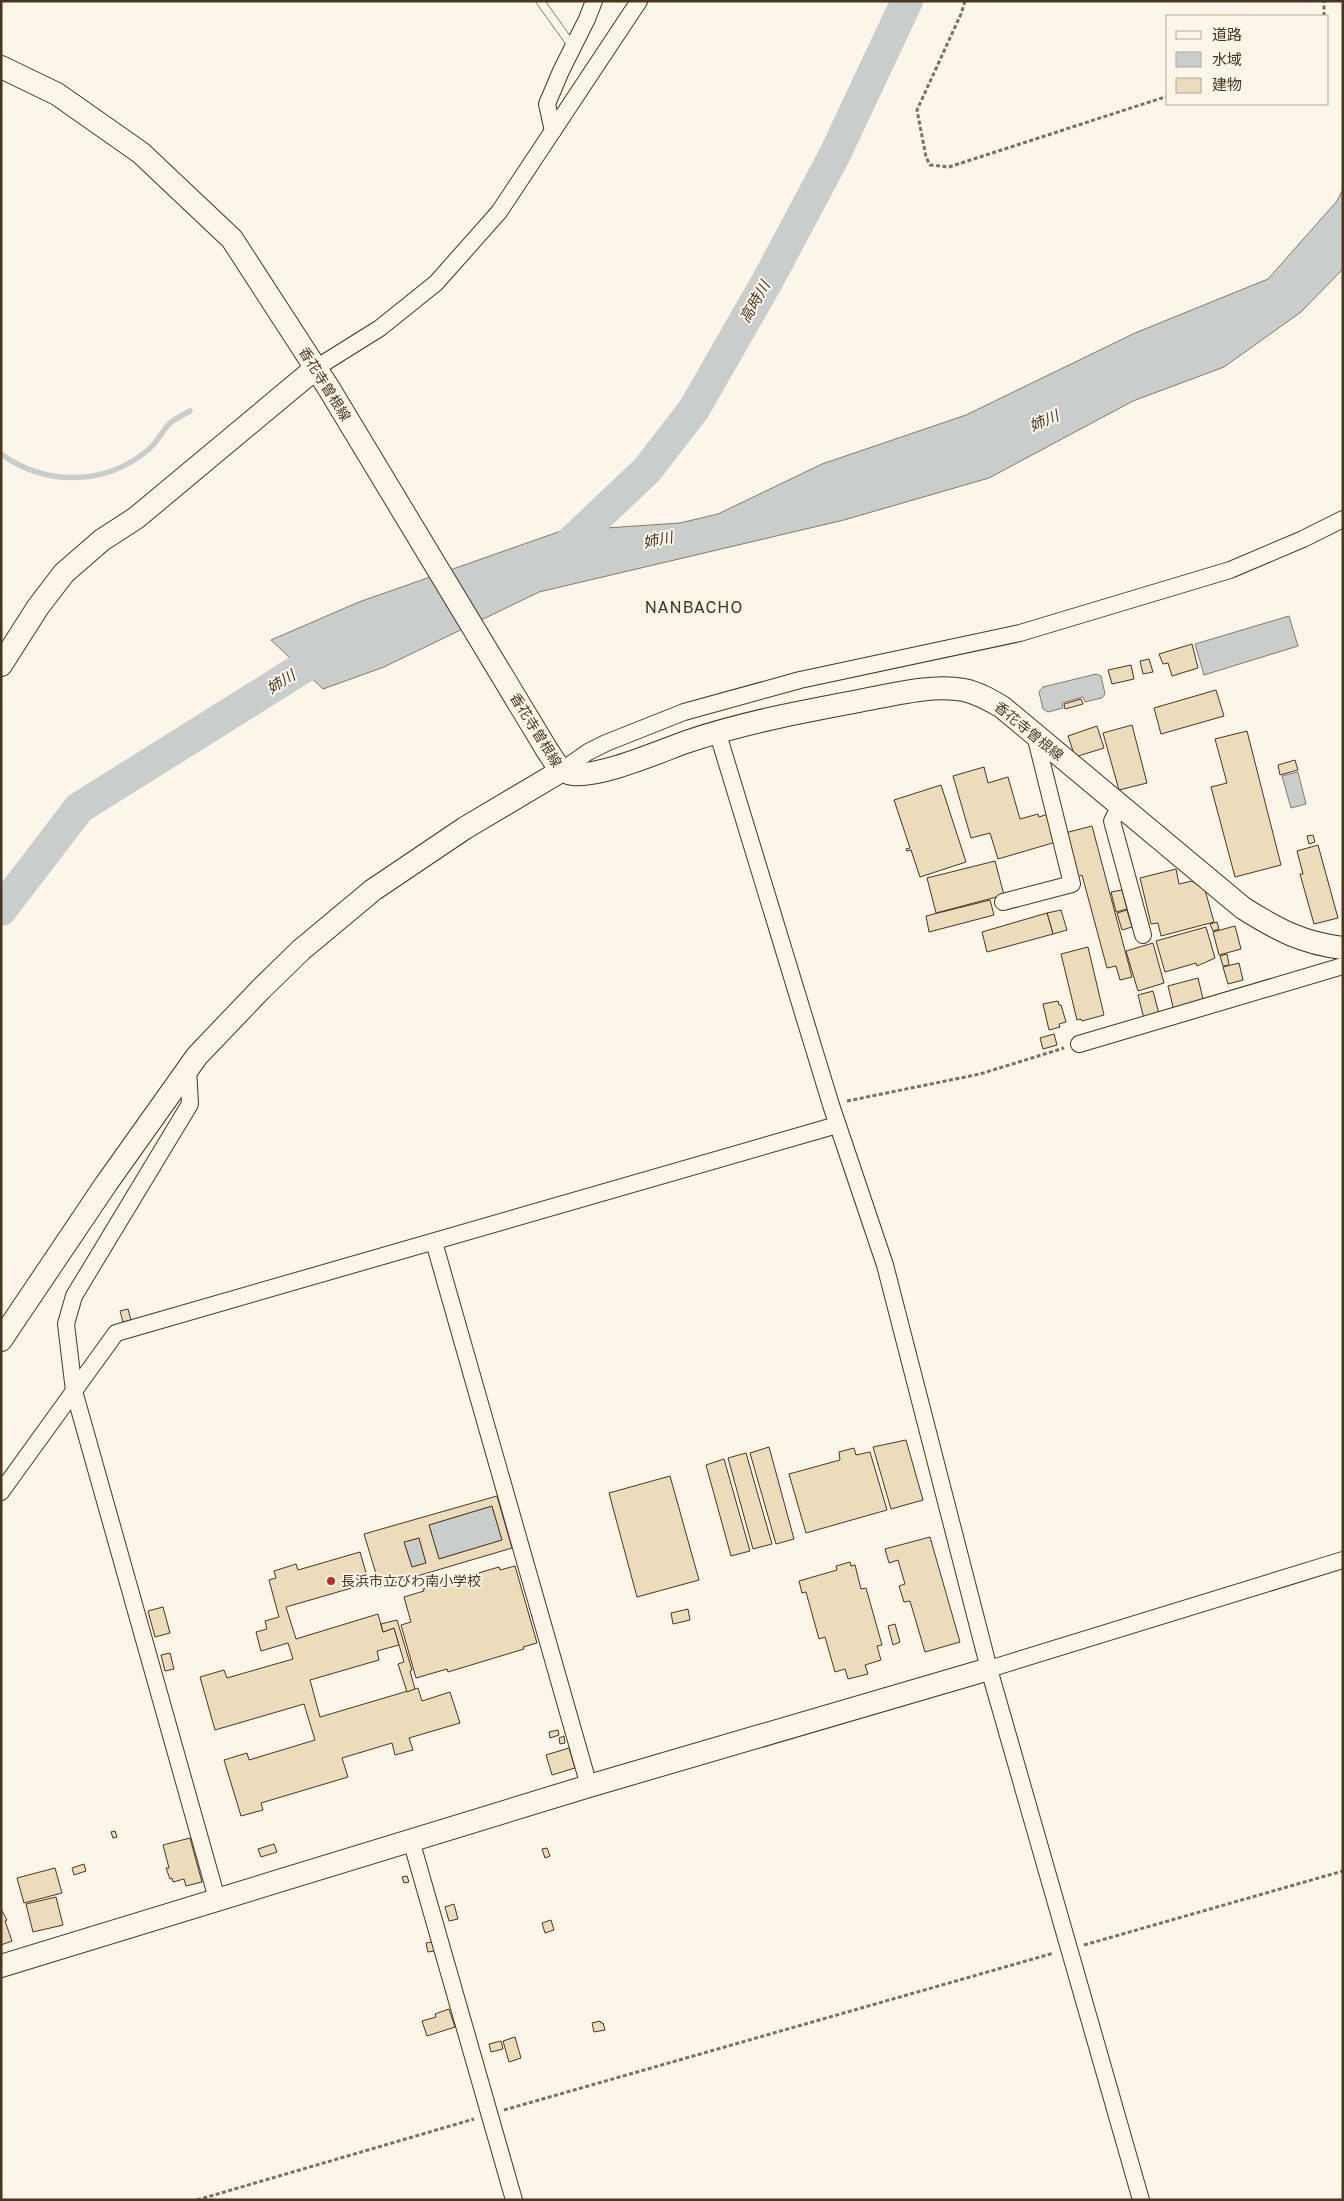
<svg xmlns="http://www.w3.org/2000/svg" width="1344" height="2201" font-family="'Golos Text','Noto Sans JP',sans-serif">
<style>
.water{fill:#c9cecd;stroke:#887966}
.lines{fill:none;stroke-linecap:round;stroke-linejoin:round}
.stream{stroke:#c9cecd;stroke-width:5.5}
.river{stroke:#c9cecd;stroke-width:32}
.building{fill:#ecdcbc;stroke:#4a3520;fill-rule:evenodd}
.lane-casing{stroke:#4a3520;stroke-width:9}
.street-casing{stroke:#4a3520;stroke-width:18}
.secondary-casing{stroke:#4a3520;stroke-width:24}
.path{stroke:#7f6f5c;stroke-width:3;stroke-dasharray:4 2.5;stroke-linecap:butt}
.lane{stroke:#fbf6e9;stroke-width:8}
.street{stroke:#fbf6e9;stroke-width:16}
.secondary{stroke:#fbf6e9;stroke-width:22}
.poi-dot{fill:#c62828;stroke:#fbf6e9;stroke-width:2}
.labels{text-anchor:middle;stroke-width:4;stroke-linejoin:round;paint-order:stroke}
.street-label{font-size:14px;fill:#4a3520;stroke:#fbf6e9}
.poi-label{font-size:14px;fill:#4a3520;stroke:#fbf6e9;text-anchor:start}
.water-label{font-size:15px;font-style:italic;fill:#4a3520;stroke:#fbf6e9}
.quarter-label{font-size:16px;letter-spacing:1px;fill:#4a3520;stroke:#fbf6e9}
</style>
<rect width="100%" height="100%" fill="#fbf6e9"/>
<!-- water -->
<g class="water">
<polygon points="1343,189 1343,269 1301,312 1224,367 1133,401 989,478 844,520 539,592 384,667 323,689 271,640 359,602 561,531 680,523 718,514 822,464 966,415 1135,333 1268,279 1337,201"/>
<polygon points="1289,616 1298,646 1204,675 1195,644"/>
<polygon points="1096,674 1101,676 1105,694 1102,698 1085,702 1083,697 1062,703 1063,708 1048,712 1043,709 1039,692 1043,687"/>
<polygon points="1298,772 1306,804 1291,808 1282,776"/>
<polygon points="492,1506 502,1540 439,1559 429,1525"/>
<polygon points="419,1538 426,1563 412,1567 404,1542"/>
</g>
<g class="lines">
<!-- stream -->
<path class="stream" d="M1 454C46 486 105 486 148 450 157 443 162 431 170 423 176 418 183 415 190 411"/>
<!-- river -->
<g class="river">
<polyline points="553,559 647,470 694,409 768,280 834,156 907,1"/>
<polyline points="1,910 79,808 339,645"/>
</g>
</g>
<!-- building -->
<g class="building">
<polygon points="1192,644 1198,668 1172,676 1168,663 1163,664 1159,654"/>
<polygon points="1149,659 1153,672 1143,674 1140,661"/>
<polygon points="1131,665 1134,679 1112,684 1108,670"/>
<polygon points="1216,690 1224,716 1161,734 1154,708"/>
<polygon points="1081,699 1083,704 1065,709 1064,704"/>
<polygon points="1132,725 1147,783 1119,790 1103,733"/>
<polygon points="1097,726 1104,748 1075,757 1068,736"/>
<polygon points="1247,731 1281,865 1235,877 1211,787 1227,783 1215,739"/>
<polygon points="1295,760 1298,770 1280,775 1278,765"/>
<polygon points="984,767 988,783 1008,777 1020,819 1038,814 1039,817 1048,814 1056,842 998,859 990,833 971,838 953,776"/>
<polygon points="941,785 966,862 920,877 911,850 907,851 906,849 910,848 894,800"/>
<polygon points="1092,826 1132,977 1120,980 1116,966 1107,968 1082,875 1077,877 1065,833"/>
<polygon points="1313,835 1315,842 1309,844 1307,836"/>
<polygon points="1318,845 1338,918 1314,924 1300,874 1303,874 1297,851"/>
<polygon points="995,861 1004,895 936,913 927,878"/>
<polygon points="1176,869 1179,884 1192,881 1205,890 1214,922 1161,936 1158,923 1151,924 1140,878"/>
<polygon points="1122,890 1127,909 1116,912 1111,892"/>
<polygon points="990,900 994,915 929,932 926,916"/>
<polygon points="1061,910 1067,930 1053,934 1047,913"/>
<polygon points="1127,910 1132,927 1122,930 1117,913"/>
<polygon points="1047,913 1053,934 987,952 982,932"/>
<polygon points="1217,922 1219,929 1213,931 1210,924"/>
<polygon points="1235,926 1241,949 1219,955 1213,932"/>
<polygon points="1206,927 1215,958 1197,966 1196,963 1165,972 1156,941"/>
<polygon points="1153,943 1164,983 1138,991 1126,951"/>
<polygon points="1088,947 1104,1015 1082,1021 1081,1019 1077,1020 1061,954"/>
<polygon points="1227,954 1229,965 1223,966 1220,956"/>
<polygon points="1239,963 1243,980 1228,984 1223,967"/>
<polygon points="1198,978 1204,1003 1174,1011 1168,986"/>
<polygon points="1153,991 1159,1014 1144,1019 1138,995"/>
<polygon points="1058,1001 1059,1005 1061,1005 1066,1022 1059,1024 1060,1027 1049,1030 1043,1004"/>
<polygon points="1054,1034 1057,1045 1043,1049 1040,1038"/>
<polygon points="128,1309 131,1320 123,1322 120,1311"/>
<polygon points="906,1440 923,1500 891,1509 873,1447"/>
<polygon points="769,1447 794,1539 776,1544 750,1453"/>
<polygon points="854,1448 856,1455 870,1452 887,1510 806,1533 789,1474 840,1460 839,1452"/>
<polygon points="746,1453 772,1544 753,1549 728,1458"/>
<polygon points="724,1459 750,1551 731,1556 706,1465"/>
<polygon points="670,1476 699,1580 637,1597 609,1493"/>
<path d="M497 1496 512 1548 380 1587 364 1534ZM492 1506 502 1540 439 1559 429 1525ZM419 1538 426 1563 412 1567 404 1542Z"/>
<polygon points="930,1537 960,1642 925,1652 910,1601 904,1602 899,1586 905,1584 898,1560 889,1563 885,1549"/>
<polygon points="360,1552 369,1583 286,1607 296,1639 378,1614 383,1632 394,1628 399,1645 377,1651 379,1660 310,1680 320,1717 418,1688 422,1701 450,1692 460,1723 409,1738 413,1750 395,1755 392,1743 342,1758 348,1777 261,1803 263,1810 241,1816 224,1760 247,1753 249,1760 315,1740 304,1704 215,1730 200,1677 224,1670 227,1678 293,1659 288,1643 261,1651 256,1632 267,1629 265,1621 279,1617 269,1580 276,1578 274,1571 296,1564 298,1570"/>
<polygon points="850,1562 851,1566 855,1565 861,1589 866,1588 882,1645 877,1646 881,1660 865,1665 868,1674 848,1679 845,1669 835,1672 825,1637 819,1639 806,1592 802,1593 799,1581 837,1570 836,1566"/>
<polygon points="515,1566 537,1643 523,1647 524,1649 448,1672 447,1669 416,1678 401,1625 411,1622 404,1597 424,1591 423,1589 499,1567 500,1570"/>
<polygon points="163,1607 170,1633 155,1637 148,1611"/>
<polygon points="688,1609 690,1620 673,1624 671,1613"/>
<polygon points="397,1620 412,1670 410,1671 415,1689 407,1692 398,1664 404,1662 394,1628 383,1632 381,1624"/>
<polygon points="895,1624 900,1642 893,1645 888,1626"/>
<polygon points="170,1653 174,1669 165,1671 161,1655"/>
<polygon points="558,1730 559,1735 550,1738 549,1732"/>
<polygon points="564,1736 565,1743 560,1744 559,1738"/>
<polygon points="569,1748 575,1768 552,1775 546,1755"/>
<polygon points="115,1831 117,1837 113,1838 111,1832"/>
<polygon points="190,1838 202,1882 186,1886 184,1879 173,1882 172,1878 170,1879 166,1868 169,1868 163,1845"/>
<polygon points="274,1844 277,1852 261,1857 258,1849"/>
<polygon points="547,1848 550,1856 545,1858 542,1849"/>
<polygon points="84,1864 86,1871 74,1875 72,1868"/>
<polygon points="55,1868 62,1893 24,1903 17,1878"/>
<polygon points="407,1876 409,1882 404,1883 402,1877"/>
<polygon points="56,1897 63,1925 33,1932 26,1904"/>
<polygon points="454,1904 458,1919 449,1921 445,1907"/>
<polygon points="1,1909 7,1920 5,1921 12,1941 1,1945"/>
<polygon points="551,1920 554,1930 545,1933 542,1923"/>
<polygon points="432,1942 434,1951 428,1952 426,1943"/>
<polygon points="449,2009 455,2027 427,2036 422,2021 436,2017 435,2014"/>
<polygon points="600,2021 601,2023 603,2023 605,2030 594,2032 592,2023"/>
<polygon points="515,2037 521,2058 509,2062 503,2041"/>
<polygon points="501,2041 503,2049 491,2052 489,2044"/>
</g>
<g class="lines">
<defs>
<polyline id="lane" points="540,1 573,47"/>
<g id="street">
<polyline points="553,131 547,104 561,71 587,19 594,1"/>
<polyline points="316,368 380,328 436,283 499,212 639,1"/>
<polyline points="717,731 831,1105 885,1265 989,1669 1141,2200"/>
<polyline points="561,771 588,752 606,743 684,712 800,680 1020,633 1230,570 1303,539 1343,519"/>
<polyline points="1120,806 1112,821 1143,935"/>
<polyline points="1003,902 1072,884 1035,735"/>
<polyline points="1079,1044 1343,966"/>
<polyline points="434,1242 589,1786"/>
<polyline points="1,1492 74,1391 66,1324 74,1296 190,1104 188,1068"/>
<polyline points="989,1669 1343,1560"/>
<polyline points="411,1840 514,2200"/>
<polyline points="217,1899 74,1391 116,1333 837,1125"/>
</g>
<g id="secondary">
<path d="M1 67 57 94 141 153 232 239 328 387 547 750C554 760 559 773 573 774 601 777 658 752 686 742 742 723 800 712 859 701 891 695 932 684 964 690 978 693 990 700 1002 707L1243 908C1278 930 1302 943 1343 948"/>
<polyline points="1,665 38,607 64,573 102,540 136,518 316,368"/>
<polyline points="1,1340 106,1184 197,1056 261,989 301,950 373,890 465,828 561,771"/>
<polyline points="1,1966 589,1786 989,1669"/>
</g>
</defs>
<!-- lane casing -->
<use href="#lane" class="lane-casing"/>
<!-- street casing -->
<use href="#street" class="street-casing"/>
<!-- secondary casing -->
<use href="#secondary" class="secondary-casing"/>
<!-- path -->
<g class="path">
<polyline points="965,1 961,14 917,110 926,157 930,165 949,167 1168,96"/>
<polyline points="1324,16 1324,1"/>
<polyline points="847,1101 980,1074 1064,1048"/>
<polyline points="1084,1945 1343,1871"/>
<polyline points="504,2110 1054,1953"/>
<polyline points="197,2200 474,2119"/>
</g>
<!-- lane -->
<use href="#lane" class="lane"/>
<!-- street -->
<use href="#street" class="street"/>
<!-- secondary -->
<use href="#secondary" class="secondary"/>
</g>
<!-- markers -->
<circle class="poi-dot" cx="331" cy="1581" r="5"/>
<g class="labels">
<!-- street labels -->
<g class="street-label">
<text transform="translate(325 384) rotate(58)" y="5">香花寺曽根線</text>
<text transform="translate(536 730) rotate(58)" y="5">香花寺曽根線</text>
<text transform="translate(1029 731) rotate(39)" y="5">香花寺曽根線</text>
</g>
<!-- poi labels -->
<g class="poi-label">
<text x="341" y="1586">長浜市立びわ南小学校</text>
</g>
<!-- water labels -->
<g class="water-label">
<text transform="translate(755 302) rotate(-60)" y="5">高時川</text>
<text transform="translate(1044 421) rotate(-23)" y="5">姉川</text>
<text transform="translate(658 540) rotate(-12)" y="5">姉川</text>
<text transform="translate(281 682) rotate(-32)" y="5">姉川</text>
</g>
<!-- quarter labels -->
<g class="quarter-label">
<text x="694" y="613">NANBACHO</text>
</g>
</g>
<!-- border -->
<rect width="1344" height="2201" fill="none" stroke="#4a3520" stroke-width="5"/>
<!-- legend -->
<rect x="1166" y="15" width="162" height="90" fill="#fbf6e9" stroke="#b4a999"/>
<rect x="1176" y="31" width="25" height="8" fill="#fbf6e9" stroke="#b4a999"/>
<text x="1212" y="40" font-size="15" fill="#4a3520">道路</text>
<rect x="1176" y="52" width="25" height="15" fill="#c9cecd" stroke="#b4a999"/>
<text x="1212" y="65" font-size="15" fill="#4a3520">水域</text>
<rect x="1176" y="78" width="25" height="15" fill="#ecdcbc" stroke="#b4a999"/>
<text x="1212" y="90" font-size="15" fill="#4a3520">建物</text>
</svg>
